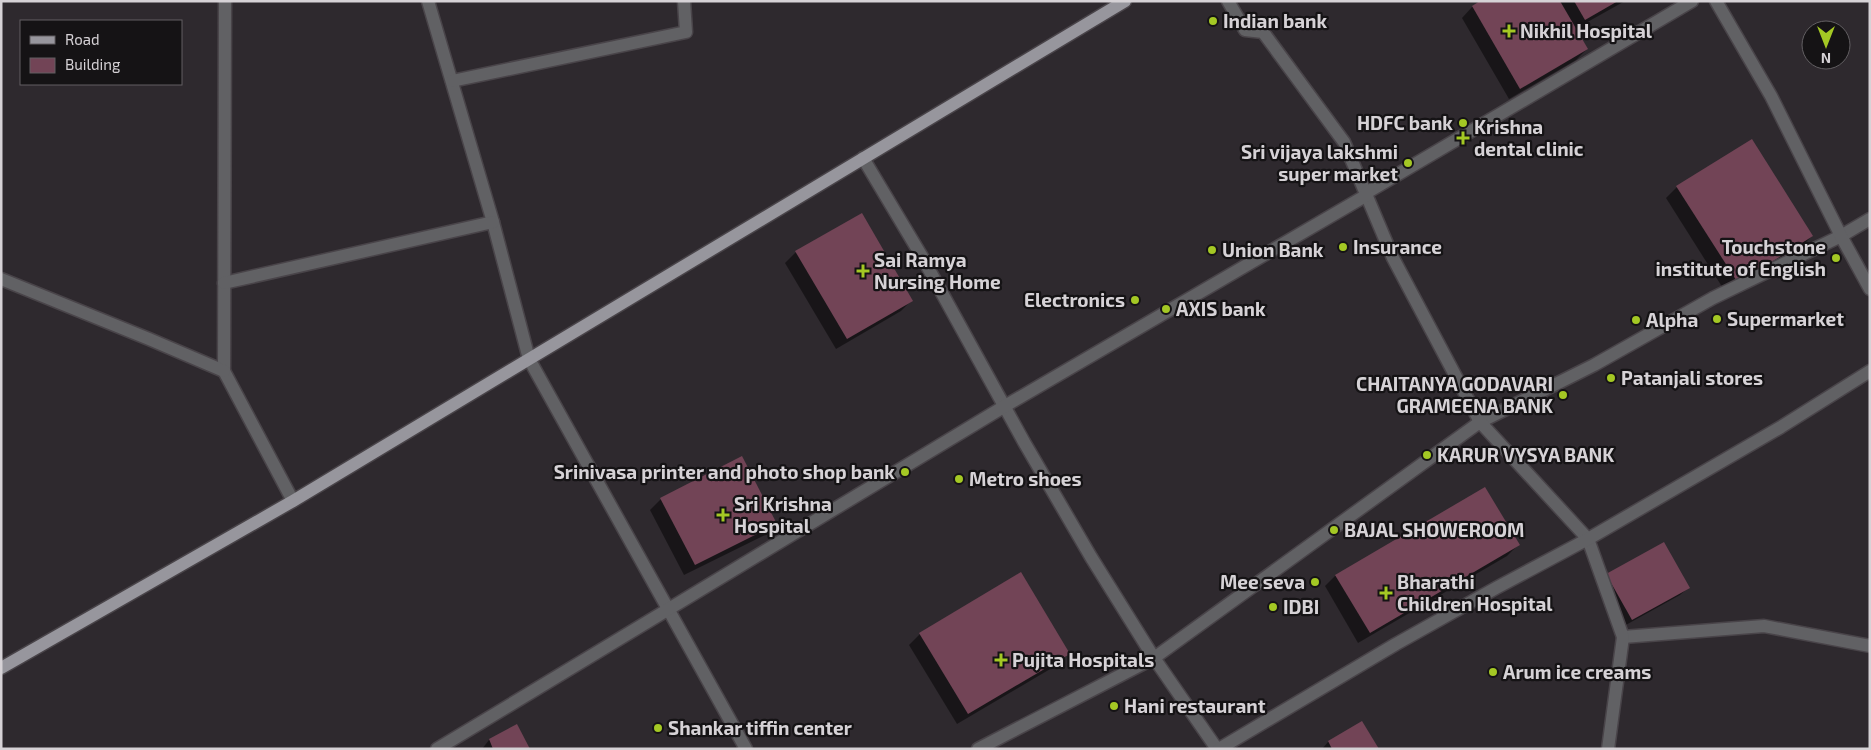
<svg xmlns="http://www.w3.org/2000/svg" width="1871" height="750" font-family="'Exo 2',sans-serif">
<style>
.shadow{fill:#0007}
.building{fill:#724456}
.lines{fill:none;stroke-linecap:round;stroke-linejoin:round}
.minor-casing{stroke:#494449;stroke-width:15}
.major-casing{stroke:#494449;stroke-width:15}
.minor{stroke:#616164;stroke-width:12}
.major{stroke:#97969d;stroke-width:12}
.poi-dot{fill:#a4c824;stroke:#151315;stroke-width:2}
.labels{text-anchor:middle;stroke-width:4.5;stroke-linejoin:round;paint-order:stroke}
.poi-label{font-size:19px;font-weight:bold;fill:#d6d2d6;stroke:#151315;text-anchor:start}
</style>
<rect width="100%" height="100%" fill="#2e292e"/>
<!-- shadow -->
<g class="shadow">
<polygon points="1482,1 1625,1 1575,29 1587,49 1576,60 1509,99 1462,18 1472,7"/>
<polygon points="1677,187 1812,236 1801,247 1726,293 1666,198"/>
<polygon points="796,252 912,300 901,311 836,349 785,263"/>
<polygon points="661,499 776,524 765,535 684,575 650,510"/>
<polygon points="1518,545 1507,556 1358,643 1325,586 1335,576"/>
<polygon points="1607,575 1688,588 1680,595 1624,626"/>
<polygon points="920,634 1068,654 1057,665 957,724 909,645"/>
<polygon points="1362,722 1378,749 1322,749 1328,742"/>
<polygon points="517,726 529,749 482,749 489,740"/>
</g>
<!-- building -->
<g class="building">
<polygon points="1480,1 1560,1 1588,49 1520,89 1472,6"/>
<polygon points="1574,1 1618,1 1585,20"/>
<polygon points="1752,139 1813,236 1738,283 1676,186"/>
<polygon points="862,213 913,301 847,339 795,251"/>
<polygon points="742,456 777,524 695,565 660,498"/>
<polygon points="1485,487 1520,545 1370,633 1335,575"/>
<polygon points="1664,542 1690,588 1632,620 1606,574"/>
<polygon points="1021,572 1070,654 968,714 919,633"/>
<polygon points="1362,721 1379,749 1332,749 1328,741"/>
<polygon points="517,724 530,749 493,749 489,739"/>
</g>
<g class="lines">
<defs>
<g id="minor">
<polyline points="225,1 224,371 293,501"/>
<polyline points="428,1 493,222 529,359 746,749"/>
<polyline points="1228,1 1245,30 1263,32 1344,142 1393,258 1480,422 1594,365 1713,298 1841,236 1870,219"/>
<polyline points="1716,1 1771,96 1841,236 1870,289"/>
<polyline points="452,81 686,32 684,1"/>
<polyline points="863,158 921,255 1024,442 1091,557 1154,658 1217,749"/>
<polyline points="1,279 149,339 224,371"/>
<polyline points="224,283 493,222"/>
<polyline points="1623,637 1764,626 1870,646"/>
<polyline points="437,749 1005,406 1367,195 1366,193 1692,1"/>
<polyline points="978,749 1154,658 1480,422 1588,539 1623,637 1608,749"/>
<polyline points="1219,749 1396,644 1496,588 1588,539 1781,427 1870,371"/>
</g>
<polyline id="major" points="1,668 293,501 1125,1"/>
</defs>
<!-- minor casing -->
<use href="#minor" class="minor-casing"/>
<!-- major casing -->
<use href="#major" class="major-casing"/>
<!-- minor -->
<use href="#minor" class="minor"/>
<!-- major -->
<use href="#major" class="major"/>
</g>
<!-- markers -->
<g class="poi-dot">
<circle cx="1213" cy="21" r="5"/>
<path d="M1506.5 23.5h5v5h5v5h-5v5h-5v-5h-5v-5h5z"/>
<circle cx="1463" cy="123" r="5"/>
<path d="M1460.5 130.5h5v5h5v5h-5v5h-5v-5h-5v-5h5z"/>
<circle cx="1408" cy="163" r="5"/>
<circle cx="1343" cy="247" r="5"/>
<circle cx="1212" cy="250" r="5"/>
<circle cx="1836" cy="258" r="5"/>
<path d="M860.5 263.5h5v5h5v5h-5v5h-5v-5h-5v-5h5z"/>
<circle cx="1135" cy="300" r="5"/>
<circle cx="1166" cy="309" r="5"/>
<circle cx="1717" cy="319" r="5"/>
<circle cx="1636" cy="320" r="5"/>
<circle cx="1611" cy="378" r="5"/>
<circle cx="1563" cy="395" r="5"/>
<circle cx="1427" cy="455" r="5"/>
<circle cx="905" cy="472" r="5"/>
<circle cx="959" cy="479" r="5"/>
<path d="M720.5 507.5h5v5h5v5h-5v5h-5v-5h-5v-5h5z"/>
<circle cx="1334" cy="530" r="5"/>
<circle cx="1315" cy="582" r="5"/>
<path d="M1383.5 585.5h5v5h5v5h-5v5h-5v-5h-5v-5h5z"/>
<circle cx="1273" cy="607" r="5"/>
<path d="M998.5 652.5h5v5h5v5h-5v5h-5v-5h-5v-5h5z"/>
<circle cx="1493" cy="672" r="5"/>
<circle cx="1114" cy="706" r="5"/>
<circle cx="658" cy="728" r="5"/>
</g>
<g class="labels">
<!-- poi labels -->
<g class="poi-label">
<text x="1223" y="28">Indian bank</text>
<text x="1520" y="38">Nikhil Hospital</text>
<text x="1453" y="130" text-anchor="end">HDFC bank</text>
<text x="1474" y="134">Krishna<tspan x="1474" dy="22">dental clinic</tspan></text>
<text x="1398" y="159" text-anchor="end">Sri vijaya lakshmi<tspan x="1398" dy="22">super market</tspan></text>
<text x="1353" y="254">Insurance</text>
<text x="1826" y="254" text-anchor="end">Touchstone<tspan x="1826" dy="22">institute of English</tspan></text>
<text x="1222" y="257">Union Bank</text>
<text x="874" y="267">Sai Ramya<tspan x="874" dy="22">Nursing Home</tspan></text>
<text x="1125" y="307" text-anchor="end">Electronics</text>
<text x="1176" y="316">AXIS bank</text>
<text x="1727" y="326">Supermarket</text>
<text x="1646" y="327">Alpha</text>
<text x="1621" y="385">Patanjali stores</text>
<text x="1553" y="391" text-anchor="end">CHAITANYA GODAVARI<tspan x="1553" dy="22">GRAMEENA BANK</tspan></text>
<text x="1437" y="462">KARUR VYSYA BANK</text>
<text x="895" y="479" text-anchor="end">Srinivasa printer and photo shop bank</text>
<text x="969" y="486">Metro shoes</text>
<text x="734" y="511">Sri Krishna<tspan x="734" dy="22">Hospital</tspan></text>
<text x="1344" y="537">BAJAL SHOWEROOM</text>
<text x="1305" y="589" text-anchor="end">Mee seva</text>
<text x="1397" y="589">Bharathi<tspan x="1397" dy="22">Children Hospital</tspan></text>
<text x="1283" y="614">IDBI</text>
<text x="1012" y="667">Pujita Hospitals</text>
<text x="1503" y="679">Arum ice creams</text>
<text x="1124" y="713">Hani restaurant</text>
<text x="668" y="735">Shankar tiffin center</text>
</g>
</g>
<!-- border -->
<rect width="1871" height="750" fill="none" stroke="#d6d2d6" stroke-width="5"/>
<!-- legend -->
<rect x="20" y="20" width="162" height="65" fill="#151315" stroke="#625f62"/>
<rect x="30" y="36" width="25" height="8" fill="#97969d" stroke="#625f62"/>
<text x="65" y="45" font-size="15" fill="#d6d2d6">Road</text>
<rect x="30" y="58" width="25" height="15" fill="#724456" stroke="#625f62"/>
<text x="65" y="70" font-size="15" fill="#d6d2d6">Building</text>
<!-- north arrow -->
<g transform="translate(1826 45) rotate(180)"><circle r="24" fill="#151315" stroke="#625f62"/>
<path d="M0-4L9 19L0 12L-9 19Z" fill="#a4c824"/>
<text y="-8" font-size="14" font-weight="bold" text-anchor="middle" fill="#d6d2d6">N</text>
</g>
</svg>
